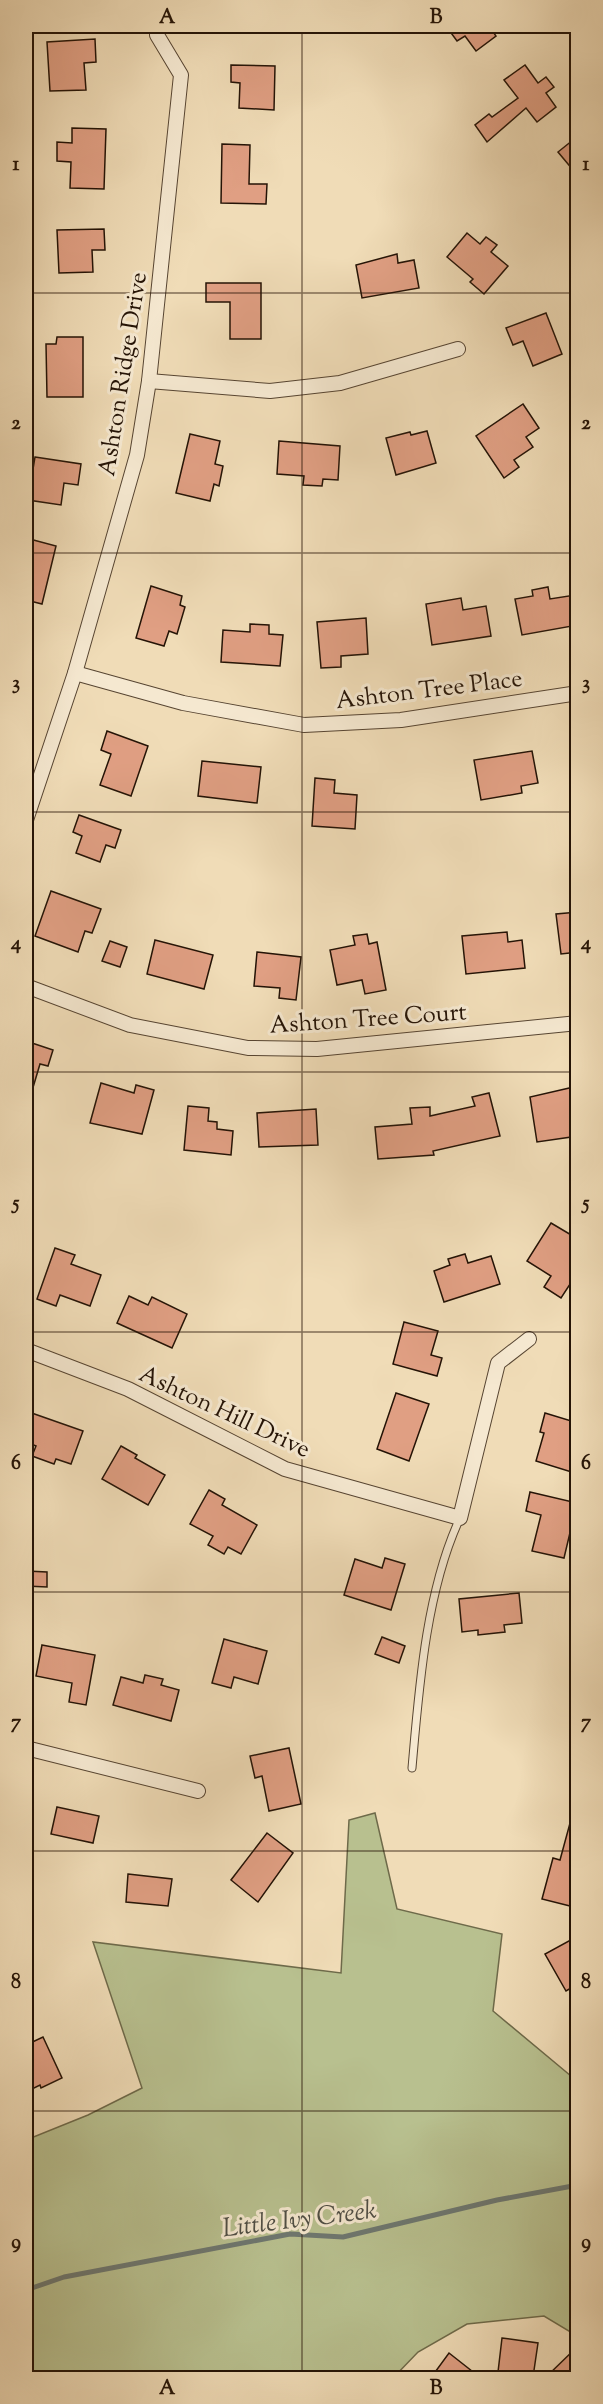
<svg xmlns="http://www.w3.org/2000/svg" width="603" height="2404" font-family="'Sorts Mill Goudy',serif">
<style>
.green{fill:#b8c08f;stroke:#6e6a4a;stroke-width:1.5}
.lines{fill:none;stroke-linecap:round;stroke-linejoin:round}
.stream{stroke:#6d7770;stroke-width:5}
.building{fill:#e09f83;stroke:#241306;stroke-width:1.5}
.lane-casing{stroke:#574532;stroke-width:9}
.street-casing{stroke:#574532;stroke-width:16}
.lane{stroke:#f5e8d0;stroke-width:7}
.street{stroke:#f5e8d0;stroke-width:14}
.grid{fill:none;stroke:#241306;stroke-width:1.5;stroke-opacity:0.55}
.labels{text-anchor:middle;stroke-width:6;stroke-linejoin:round;paint-order:stroke}
.street-label{font-size:24px;fill:#241306;stroke:#f5e8d0}
.water-label{font-size:26px;font-style:italic;fill:#4e4d44;stroke:#f5e8d0}
.neatline{fill:none;stroke:#241306;stroke-width:2}
.grid-label{font-size:20px;text-anchor:middle;font-weight:bold;fill:#241306}
</style>
<rect width="100%" height="100%" fill="#f0dcb7"/>
<filter id="stains"><feTurbulence type="fractalNoise" baseFrequency=".00333" numOctaves="4"/><feColorMatrix values="0 0 0 0 .2 0 0 0 0 .09 0 0 0 0 .02 0 0 0 .5 -.17"/></filter>
<radialGradient id="worn" r=".72"><stop offset=".6" stop-color="#630" stop-opacity="0"/><stop offset="1" stop-color="#630" stop-opacity=".3"/></radialGradient>
<!-- green -->
<polygon class="green" points="375,1813 397,1909 502,1934 493,2011 577,2081 577,2336 544,2316 467,2324 418,2352 393,2378 26,2378 26,2140 88,2115 142,2088 93,1942 341,1973 349,1820"/>
<g class="lines">
<!-- stream -->
<polyline class="stream" points="26,2290 64,2277 290,2234 343,2237 497,2200 578,2185"/>
</g>
<!-- building -->
<g class="building">
<polygon points="446,26 489,26 496,36 476,51 465,36 457,41"/>
<polygon points="95,39 96,62 84,63 86,90 50,91 47,42"/>
<polygon points="231,65 275,66 274,110 239,108 240,83 231,82"/>
<polygon points="525,65 538,83 546,77 554,87 546,93 556,107 537,122 526,108 487,142 475,125 489,114 492,117 518,98 504,80"/>
<polygon points="72,128 106,129 104,189 70,188 71,162 57,161 57,142 72,143"/>
<polygon points="578,136 578,176 558,152"/>
<polygon points="222,144 250,145 249,184 267,184 266,204 221,203"/>
<polygon points="104,229 105,250 92,250 93,272 59,273 57,230"/>
<polygon points="467,233 480,244 486,237 497,245 491,252 508,266 484,294 470,282 473,279 447,257"/>
<polygon points="397,254 398,263 414,260 419,288 362,298 356,265"/>
<polygon points="206,283 261,283 261,339 230,339 230,302 206,302"/>
<polygon points="546,313 562,354 533,366 523,341 513,345 506,328"/>
<polygon points="57,337 83,337 83,397 47,397 46,344 56,344"/>
<polygon points="523,404 539,428 526,437 533,447 514,460 519,467 504,478 476,436"/>
<polygon points="427,431 436,463 396,475 386,438 410,432 411,435"/>
<polygon points="190,434 220,441 215,464 223,466 219,486 214,484 210,501 176,493"/>
<polygon points="279,441 340,446 338,480 323,479 322,486 303,485 304,476 277,474"/>
<polygon points="35,457 81,464 78,485 64,483 61,505 28,500"/>
<polygon points="26,538 56,546 42,604 26,600"/>
<polygon points="151,586 182,596 180,605 185,607 177,634 169,631 164,646 136,638"/>
<polygon points="548,587 550,599 575,595 578,625 522,635 515,599 533,596 532,590"/>
<polygon points="461,598 463,610 486,606 491,636 432,645 426,604"/>
<polygon points="366,618 368,654 341,656 341,667 321,668 317,622"/>
<polygon points="250,624 269,625 269,634 283,635 280,666 221,662 223,630 250,632"/>
<polygon points="107,731 148,746 131,796 100,785 111,754 101,750"/>
<polygon points="532,751 538,783 521,786 522,793 481,800 474,760"/>
<polygon points="202,761 261,767 257,803 198,796"/>
<polygon points="315,778 335,780 334,793 357,795 355,829 312,826"/>
<polygon points="79,815 121,830 115,848 106,845 100,862 76,853 82,836 73,832"/>
<polygon points="51,891 101,909 92,933 85,931 78,952 35,936"/>
<polygon points="578,912 578,952 561,954 556,914"/>
<polygon points="507,932 508,942 522,940 525,968 466,974 462,936"/>
<polygon points="367,934 369,944 377,942 386,990 365,994 362,980 337,985 330,950 355,945 353,936"/>
<polygon points="155,940 213,955 204,989 147,974"/>
<polygon points="110,941 127,947 120,967 102,961"/>
<polygon points="257,952 301,957 296,1000 279,998 280,988 254,986"/>
<polygon points="26,1041 53,1050 48,1066 40,1064 29,1101 26,1101"/>
<polygon points="101,1083 134,1093 136,1085 154,1090 142,1134 90,1123"/>
<polygon points="578,1086 578,1136 537,1142 530,1097"/>
<polygon points="489,1093 500,1136 433,1151 434,1155 378,1159 375,1127 412,1124 410,1108 430,1107 430,1116 475,1106 472,1097"/>
<polygon points="188,1106 209,1108 208,1121 217,1122 217,1129 233,1131 231,1155 184,1150"/>
<polygon points="316,1109 318,1145 259,1147 257,1113"/>
<polygon points="551,1223 578,1239 578,1272 561,1298 544,1287 551,1276 527,1261"/>
<polygon points="55,1248 75,1255 71,1264 101,1275 90,1306 60,1295 56,1306 37,1299"/>
<polygon points="465,1254 468,1263 491,1256 500,1284 444,1302 434,1271 450,1265 448,1259"/>
<polygon points="129,1296 148,1305 152,1297 187,1314 172,1348 117,1323"/>
<polygon points="404,1322 438,1331 431,1355 442,1358 437,1376 393,1364"/>
<polygon points="396,1393 429,1404 409,1461 377,1449"/>
<polygon points="26,1411 83,1431 71,1464 56,1459 54,1464 32,1456 36,1446 26,1442"/>
<polygon points="545,1413 578,1423 578,1474 536,1461 544,1433 540,1432"/>
<polygon points="121,1446 137,1455 135,1458 165,1475 148,1505 102,1479"/>
<polygon points="209,1490 225,1499 222,1505 257,1525 241,1554 228,1547 224,1554 208,1545 213,1536 190,1524"/>
<polygon points="530,1492 577,1503 564,1558 532,1551 541,1515 526,1511"/>
<polygon points="385,1558 405,1564 391,1610 344,1595 355,1559 382,1568"/>
<polygon points="26,1571 47,1572 47,1587 26,1586"/>
<polygon points="519,1593 522,1623 504,1625 505,1632 478,1635 478,1630 462,1632 459,1599"/>
<polygon points="382,1637 405,1646 399,1663 375,1654"/>
<polygon points="224,1639 267,1651 258,1684 234,1677 231,1688 212,1683"/>
<polygon points="42,1645 95,1655 86,1705 69,1702 72,1683 36,1676"/>
<polygon points="145,1675 163,1679 161,1685 179,1690 171,1721 113,1705 121,1677 143,1683"/>
<polygon points="289,1748 301,1804 269,1811 262,1776 255,1778 250,1756"/>
<polygon points="57,1807 99,1816 93,1843 51,1834"/>
<polygon points="573,1812 578,1813 578,1908 542,1899 553,1858 560,1860"/>
<polygon points="267,1833 293,1853 258,1902 231,1880"/>
<polygon points="128,1874 172,1879 168,1906 126,1902"/>
<polygon points="578,1936 578,1984 566,1991 545,1954"/>
<polygon points="43,2037 62,2078 41,2088 40,2085 30,2090 26,2079 26,2045"/>
<polygon points="502,2338 538,2343 533,2377 498,2372"/>
<polygon points="578,2346 578,2379 544,2379"/>
<polygon points="449,2353 482,2379 430,2379"/>
</g>
<g class="lines">
<defs>
<path id="lane" d="M412 1768C419 1688 426 1591 460 1518"/>
<g id="street">
<polyline points="149,381 270,391 340,383 458,349"/>
<polyline points="75,673 183,703 304,725 401,720 578,693"/>
<polyline points="26,820 75,673 137,455 149,381 181,75 157,35"/>
<polyline points="26,986 130,1025 248,1048 317,1049 578,1023"/>
<polyline points="26,1350 128,1389 285,1469 460,1518 498,1363 529,1339"/>
<polyline points="26,1748 198,1791"/>
</g>
</defs>
<!-- lane casing -->
<use href="#lane" class="lane-casing"/>
<!-- street casing -->
<use href="#street" class="street-casing"/>
<!-- lane -->
<use href="#lane" class="lane"/>
<!-- street -->
<use href="#street" class="street"/>
</g>
<!-- grid -->
<path class="grid" d="M302 26V2378M26 293H578M26 553H578M26 812H578M26 1072H578M26 1332H578M26 1592H578M26 1851H578M26 2111H578"/>
<g class="labels">
<!-- street labels -->
<g class="street-label">
<text transform="translate(122 374) rotate(-81)" y="8">Ashton Ridge Drive</text>
<text transform="translate(429 689) rotate(-7)" y="8">Ashton Tree Place</text>
<text transform="translate(368 1018) rotate(-4)" y="8">Ashton Tree Court</text>
<text transform="translate(225 1411) rotate(25)" y="8">Ashton Hill Drive</text>
</g>
<!-- water labels -->
<g class="water-label">
<text transform="translate(299 2218) rotate(-7)" y="9">Little Ivy Creek</text>
</g>
</g>
<!-- margin -->
<rect width="603" height="2404" fill="none" stroke="#f0dcb7" stroke-width="66"/>
<rect x="33" y="33" width="537" height="2338" class="neatline"/>
<g class="grid-label">
<text x="167" y="23">A</text>
<text x="436" y="23">B</text>
<text x="16" y="170">1</text>
<text x="586" y="170">1</text>
<text x="16" y="429">2</text>
<text x="586" y="429">2</text>
<text x="16" y="689">3</text>
<text x="586" y="689">3</text>
<text x="16" y="949">4</text>
<text x="586" y="949">4</text>
<text x="16" y="1209">5</text>
<text x="586" y="1209">5</text>
<text x="16" y="1469">6</text>
<text x="586" y="1469">6</text>
<text x="16" y="1728">7</text>
<text x="586" y="1728">7</text>
<text x="16" y="1988">8</text>
<text x="586" y="1988">8</text>
<text x="16" y="2248">9</text>
<text x="586" y="2248">9</text>
<text x="167" y="2394">A</text>
<text x="436" y="2394">B</text>
</g>
<rect width="100%" height="100%" filter="url(#stains)"/>
<rect width="100%" height="100%" fill="url(#worn)"/>
</svg>
